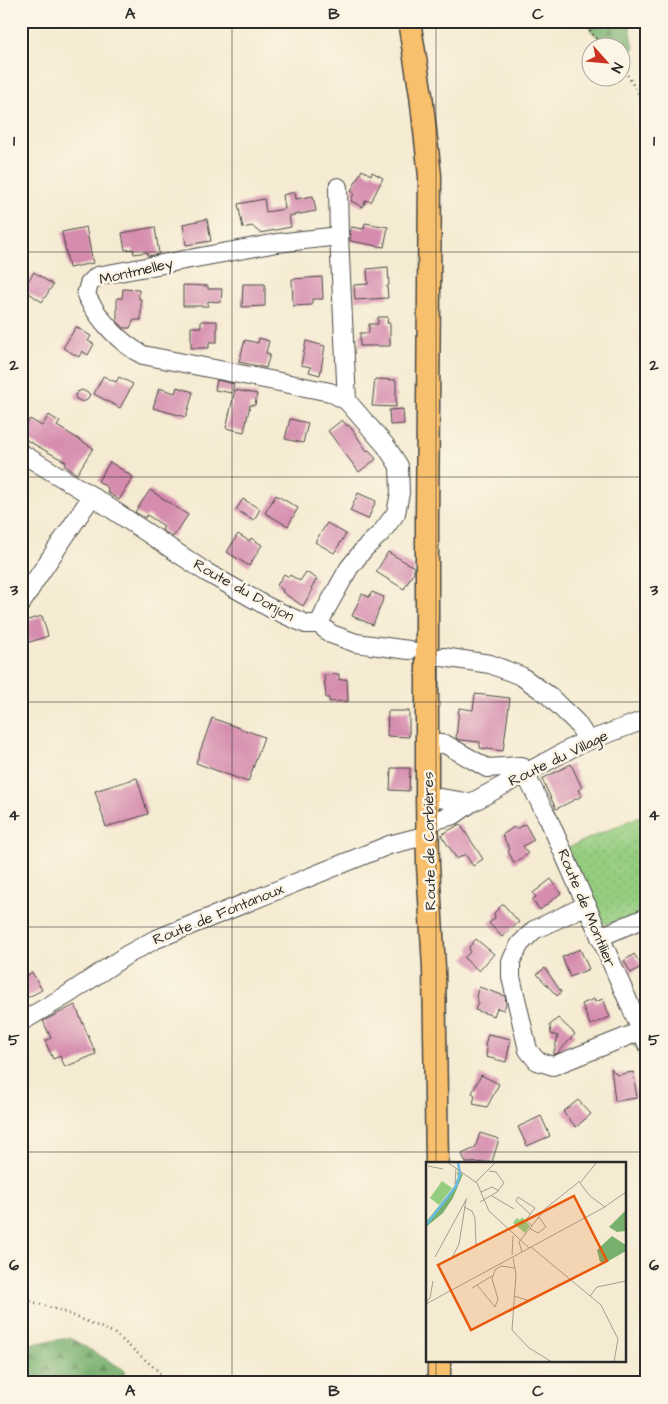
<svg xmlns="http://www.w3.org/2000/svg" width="668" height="1404" font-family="'Architects Daughter',sans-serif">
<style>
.grass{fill:url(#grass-dots);stroke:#607c56}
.forest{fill:url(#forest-firs);stroke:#526e4c}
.building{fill:#d58cae}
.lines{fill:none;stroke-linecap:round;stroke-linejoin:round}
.minor-casing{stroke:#494844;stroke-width:20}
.major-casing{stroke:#494844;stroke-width:25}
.path{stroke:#494844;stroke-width:2.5;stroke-dasharray:1 4;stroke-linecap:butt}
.minor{stroke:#fff;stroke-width:18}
.major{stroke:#f8bf6c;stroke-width:22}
.grid{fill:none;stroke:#2b2b2b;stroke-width:1;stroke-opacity:0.55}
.labels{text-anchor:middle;stroke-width:5;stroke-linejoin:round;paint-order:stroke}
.street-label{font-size:15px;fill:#2b2b2b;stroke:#fcf5e5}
.inset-river{fill:none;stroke:#69bbe4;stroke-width:2.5}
.inset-road{fill:none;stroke:#a49e8f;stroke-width:1}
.view{fill:#e8590c;fill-opacity:0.15;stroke:#e8590c;stroke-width:2.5}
.inset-edge{fill:none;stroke:#2b2b2b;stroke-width:2.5}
.neatline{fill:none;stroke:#2b2b2b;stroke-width:2}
.grid-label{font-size:16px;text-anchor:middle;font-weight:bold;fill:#2b2b2b}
</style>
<defs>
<pattern id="grass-dots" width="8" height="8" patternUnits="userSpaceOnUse" patternTransform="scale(1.25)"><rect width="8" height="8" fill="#95cd80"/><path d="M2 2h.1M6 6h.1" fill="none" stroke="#81b06f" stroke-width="1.8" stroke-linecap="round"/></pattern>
<pattern id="forest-firs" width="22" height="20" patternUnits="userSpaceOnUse" patternTransform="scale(1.25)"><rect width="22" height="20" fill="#78b06e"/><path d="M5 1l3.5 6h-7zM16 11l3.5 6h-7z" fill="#638f5b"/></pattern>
</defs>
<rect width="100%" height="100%" fill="#fcf5e5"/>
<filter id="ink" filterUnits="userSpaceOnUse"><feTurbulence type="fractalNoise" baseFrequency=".02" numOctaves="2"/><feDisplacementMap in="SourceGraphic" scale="10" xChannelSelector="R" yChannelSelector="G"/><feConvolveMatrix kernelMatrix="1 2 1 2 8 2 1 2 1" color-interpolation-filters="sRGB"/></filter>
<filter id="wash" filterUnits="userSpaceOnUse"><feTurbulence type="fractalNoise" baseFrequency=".0096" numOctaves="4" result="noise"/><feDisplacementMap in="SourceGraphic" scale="20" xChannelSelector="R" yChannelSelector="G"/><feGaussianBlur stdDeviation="1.12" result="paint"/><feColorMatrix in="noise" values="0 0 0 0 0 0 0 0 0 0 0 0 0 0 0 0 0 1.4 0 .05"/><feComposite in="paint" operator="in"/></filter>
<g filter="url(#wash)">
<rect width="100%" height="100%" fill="#f5ebd2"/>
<!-- grass -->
<g class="grass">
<polygon points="647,813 647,912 616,925 603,923 567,848"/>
<polygon points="627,1040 640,1043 647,1053 647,1089 638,1049 631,1044 620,1044"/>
</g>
<!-- forest -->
<g class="forest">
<polygon points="587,21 629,21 634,48 621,60 620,48 608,47 592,32"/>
<polygon points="70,1338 123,1369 128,1383 21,1383 21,1345"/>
</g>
<g id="blocks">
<!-- building -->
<g class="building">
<polygon points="362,170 371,175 372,172 383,178 371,202 366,200 363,207 351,201 354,193 351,191"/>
<polygon points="295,192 296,199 313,196 316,211 289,216 291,227 260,233 252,226 243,228 238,204 264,199 266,212 285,209 283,195"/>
<polygon points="207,219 211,241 186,245 183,224"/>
<polygon points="365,223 388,227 384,247 350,241 351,227 364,229"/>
<polygon points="86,227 93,263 69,268 62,232"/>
<polygon points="155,227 159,254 148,256 147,252 134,254 133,249 125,250 122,233"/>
<polygon points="388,267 389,285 387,286 388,298 355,300 354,285 368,284 367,269"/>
<polygon points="34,272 53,285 42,302 23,289"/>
<polygon points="322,277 323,299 312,299 312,305 293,306 292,279"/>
<polygon points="243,284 265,284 265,306 242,307"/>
<polygon points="183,285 208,286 208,289 222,289 221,302 208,301 208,306 183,306"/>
<polygon points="123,289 139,290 139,299 141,299 141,320 134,320 130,328 124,328 117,321 117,298 122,298"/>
<polygon points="378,317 388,317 387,323 390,323 390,346 360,346 360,333 369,333 369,324 378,324"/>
<polygon points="201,321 217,321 217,342 209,342 209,348 191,348 191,327 201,327"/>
<polygon points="76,327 91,336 88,341 94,344 88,355 82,351 79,357 63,348"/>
<polygon points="259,338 269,341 266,353 270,354 266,368 239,362 245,340 258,343"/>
<polygon points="306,341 325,346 320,375 309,372 311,367 301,365"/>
<polygon points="103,376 116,382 119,377 133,384 120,408 94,394"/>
<polygon points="375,379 396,380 396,407 372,406"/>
<polygon points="217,380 234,384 232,393 215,390"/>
<polygon points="177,387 193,392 186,417 153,408 159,388 175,393"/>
<polygon points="82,390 90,394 87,400 83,402 76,399 75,395 77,392"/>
<polygon points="235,390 257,394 255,405 250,405 244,432 226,428"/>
<polygon points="403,409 404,424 390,425 389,410"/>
<polygon points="49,415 60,422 57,426 93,448 77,474 64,465 66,462 21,437 21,433 30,419 42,426"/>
<polygon points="290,419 308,423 303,443 285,439"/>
<polygon points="342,420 347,426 349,425 367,451 369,450 376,459 359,472 328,431"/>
<polygon points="110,462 133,477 119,500 107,492 108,488 98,481"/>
<polygon points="150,490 188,515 173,537 162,530 164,526 147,515 145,518 135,512"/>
<polygon points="358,493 376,501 368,519 350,511"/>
<polygon points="276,495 298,508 288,526 265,513"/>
<polygon points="243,499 260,509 254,520 236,510"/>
<polygon points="327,523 346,534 334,553 315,542"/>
<polygon points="238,534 249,541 251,538 262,545 249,566 227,552"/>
<polygon points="388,552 414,567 414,572 404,589 376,572"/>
<polygon points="306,572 317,579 311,588 313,589 303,606 282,592 283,590 277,585 284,574 289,577 290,575 300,581"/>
<polygon points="372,592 384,597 373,625 352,616 362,594 369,597"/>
<polygon points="42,616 48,636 21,645 21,622"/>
<polygon points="339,674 339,680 347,679 348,701 329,702 329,698 326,698 324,675"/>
<polygon points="475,694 510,698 503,751 480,748 480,742 460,740 456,738 459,708 473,710"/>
<polygon points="388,711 409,711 409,737 387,736"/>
<polygon points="212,718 264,737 248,782 196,763"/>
<polygon points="571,764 582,788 578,790 582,796 556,809 542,779"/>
<polygon points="391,768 410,768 409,791 390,790"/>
<polygon points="137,778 148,814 106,827 95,791"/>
<polygon points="460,824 483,859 473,866 465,854 457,859 441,835"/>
<polygon points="525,824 534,840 523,846 528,854 514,863 508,851 510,849 502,835 514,827 516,829"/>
<polygon points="551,879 561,893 540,910 532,900 536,897 533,893"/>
<polygon points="503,904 519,922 502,937 489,923 495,918 494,913"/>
<polygon points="476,939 494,954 479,971 464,958 470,952 469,947"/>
<polygon points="580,949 589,969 570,977 562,957"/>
<polygon points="634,954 642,966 631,973 624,961"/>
<polygon points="545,968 561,992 557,996 537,974"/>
<polygon points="32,972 42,990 21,1001 21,979"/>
<polygon points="479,987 505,996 506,1003 504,1010 497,1008 494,1016 475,1010 478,1002 476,996"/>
<polygon points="594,999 595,1002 603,999 610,1017 590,1025 582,1004"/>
<polygon points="75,1005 96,1054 65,1067 60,1056 53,1059 45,1041 51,1038 43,1021"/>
<polygon points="558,1018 575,1034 558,1053 553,1055 558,1036 551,1034 550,1025"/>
<polygon points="488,1034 511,1039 506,1062 486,1057 487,1050 485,1045"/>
<polygon points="611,1068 617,1075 633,1072 637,1098 615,1101"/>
<polygon points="481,1075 499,1084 487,1107 473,1104 475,1095 472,1093"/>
<polygon points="578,1100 591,1114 576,1127 563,1112"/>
<polygon points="541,1116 550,1136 527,1146 518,1127"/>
<polygon points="480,1133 499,1139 492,1162 466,1163 462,1154 475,1148"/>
</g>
</g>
</g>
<g filter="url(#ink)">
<use href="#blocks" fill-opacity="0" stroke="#494844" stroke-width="1"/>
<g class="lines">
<defs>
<g id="minor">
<polyline points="338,187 339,236 347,401"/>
<polyline points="21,453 92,496 206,572 270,608 306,624 319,624 331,634 356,643 409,650"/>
<polyline points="21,588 35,581 92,496"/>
<polyline points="21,604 35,581"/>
<path d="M319 624 326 609 349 568 364 549 381 533 396 513 400 493 399 466 386 446 347 401 330 392 143 355C119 343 98 318 86 295L89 284 97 276 277 243 339 236"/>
<polyline points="443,657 490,664 521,676 548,695 576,722 588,740"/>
<polyline points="427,744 445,744 487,768 521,766 549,820 647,1044"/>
<polyline points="427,796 471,803"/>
<polyline points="428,822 454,815 471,803 577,745 647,719"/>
<polyline points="587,905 534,930 520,944 511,961 511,977 528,1050 537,1061 553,1066 641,1031"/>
<polyline points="600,937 647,917"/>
<polyline points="21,1022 67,995 125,956 154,940 389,845 420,837 428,837"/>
</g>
<g id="major">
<polyline points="409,21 421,95 430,176 427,519 427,796 428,865 434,968 437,1163"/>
<polyline points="439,1360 439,1383"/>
</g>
</defs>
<!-- minor casing -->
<use href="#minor" class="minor-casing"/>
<!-- major casing -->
<use href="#major" class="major-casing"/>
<!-- path -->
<g class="path">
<polyline points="586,21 591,33 606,48"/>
<polyline points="620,62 647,109"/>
<polyline points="21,1298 67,1313 114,1333 157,1370 168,1383"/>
</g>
<!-- minor -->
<use href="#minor" class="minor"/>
<!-- major -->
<use href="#major" class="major"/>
</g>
</g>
<!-- grid -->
<path class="grid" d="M232 21V1383M436 21V1163M21 252H647M21 477H647M21 702H647M21 927H647M21 1152H647M436 1360V1383"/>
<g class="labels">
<!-- street labels -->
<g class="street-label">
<text transform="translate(136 271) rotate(-13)" y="5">Montmelley</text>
<text transform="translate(244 590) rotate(29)" y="5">Route du Donjon</text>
<text transform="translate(558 758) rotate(-26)" y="5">Route du Village</text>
<text transform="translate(429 841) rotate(-91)" y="5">Route de Corbières</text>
<text transform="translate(587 908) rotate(67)" y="5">Route de Montilier</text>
<text transform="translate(218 914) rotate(-22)" y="5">Route de Fontanoux</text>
</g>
</g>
<!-- overview -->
<g transform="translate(426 1162)">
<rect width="200" height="200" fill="#f5ebd2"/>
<path d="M96 55 104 64 99 71 87 61 91 56 94 58Z" fill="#95cd80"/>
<path d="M31 10 37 12 27 36 17 51 0 65V60L28 25 32 15ZM200 48V69L191 70 183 65ZM186 74 200 83V89L179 101 174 100 171 88Z" fill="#78b06e"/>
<path d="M16 19 26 26 13 43 4 36Z" fill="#95cd80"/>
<path class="inset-river" d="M0 63 30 24 34 12 32 0"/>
<path class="inset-road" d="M21 0 51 21 63 49 103 86M171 0 154 21 164 34 179 45M2 4 17 7M50 20 70 0M29 22 30 7M55 30 66 25 73 29M66 34 88 47M54 40 71 30 78 21 70 10 63 9M38 45 46 49 49 56 50 83M104 52 90 39 92 35 109 46 100 58 106 64M103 66 112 71 120 65 113 55M105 85 175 143 192 177 188 200M96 90 93 80 120 46 154 19M86 93 87 74M9 95 41 36M26 96 33 82 40 38M87 96 90 112 86 168 103 186 126 200M51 123 69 145 72 137 66 117 69 108 75 104 89 106M46 126 66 114M88 134 104 139M164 134 171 125 200 119M0 140 4 136 7 119M0 142 177 46 200 30"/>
<path class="view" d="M148 34 181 99 45 168 12 103Z"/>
<rect width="200" height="200" class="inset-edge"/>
</g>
<!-- margin -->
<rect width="668" height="1404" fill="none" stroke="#fcf5e5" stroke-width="55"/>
<!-- north arrow -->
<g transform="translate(606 62) rotate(117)"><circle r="24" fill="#fcf5e5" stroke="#a8a49b"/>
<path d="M0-4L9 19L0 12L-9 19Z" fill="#c8321e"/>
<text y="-8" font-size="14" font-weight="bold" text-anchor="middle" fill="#2b2b2b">N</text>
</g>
<rect x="28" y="28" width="612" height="1348" class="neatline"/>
<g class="grid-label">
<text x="130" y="19">A</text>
<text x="334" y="19">B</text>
<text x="538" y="19">C</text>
<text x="14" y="146">1</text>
<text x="654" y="146">1</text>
<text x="14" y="370">2</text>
<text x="654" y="370">2</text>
<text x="14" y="595">3</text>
<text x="654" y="595">3</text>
<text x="14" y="820">4</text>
<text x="654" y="820">4</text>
<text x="14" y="1045">5</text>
<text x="654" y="1045">5</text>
<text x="14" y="1270">6</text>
<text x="654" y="1270">6</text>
<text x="130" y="1396">A</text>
<text x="334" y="1396">B</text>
<text x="538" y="1396">C</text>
</g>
</svg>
